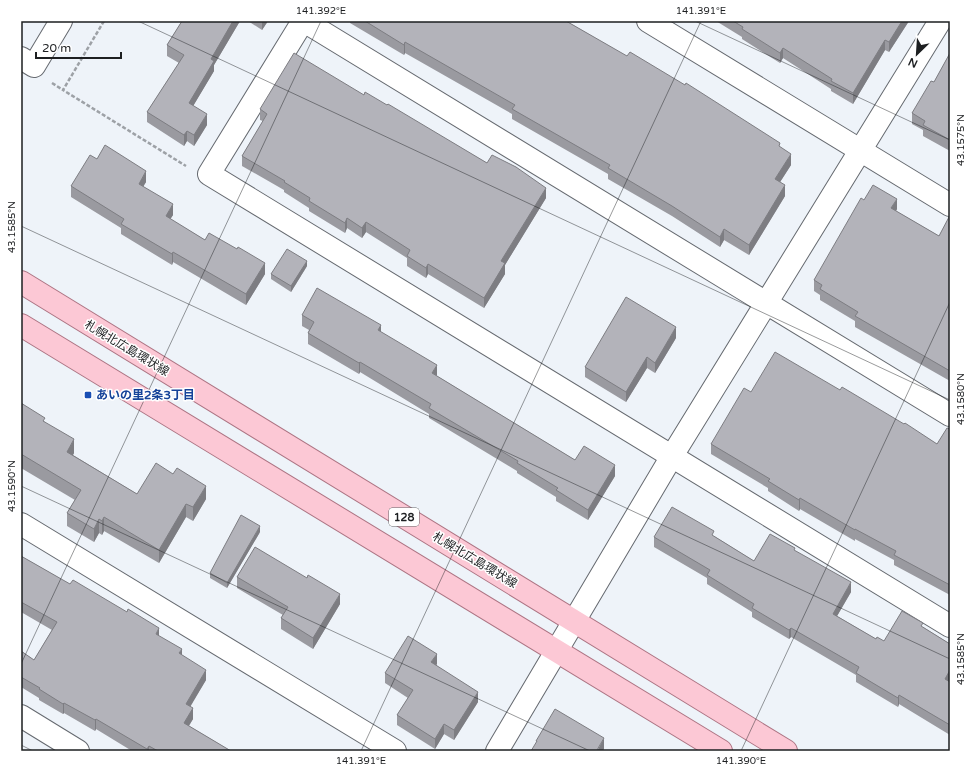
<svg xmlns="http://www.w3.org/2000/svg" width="971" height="772" font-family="'Varela Round','Noto Sans JP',sans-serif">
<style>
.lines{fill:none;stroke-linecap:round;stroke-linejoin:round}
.street-casing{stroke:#666a70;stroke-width:24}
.primary-casing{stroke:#ad7584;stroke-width:24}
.path{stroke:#9da1a6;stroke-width:2.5;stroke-dasharray:4 2;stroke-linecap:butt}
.street{stroke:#fff;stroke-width:22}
.primary{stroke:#fcc8d5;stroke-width:22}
.wall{fill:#9a9aa0}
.shaded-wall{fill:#7d7d82}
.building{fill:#b3b3ba;stroke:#7d7d82}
.ticks{fill:none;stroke:#1d1f21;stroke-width:1;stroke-opacity:0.45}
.transit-dot{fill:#1a4fb4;stroke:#fff;stroke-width:1.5}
.labels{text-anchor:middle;stroke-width:3;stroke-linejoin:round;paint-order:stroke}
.shield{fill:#fff;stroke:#616264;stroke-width:1}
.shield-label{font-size:11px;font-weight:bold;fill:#1d1f21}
.street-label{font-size:12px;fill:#1d1f21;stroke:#fff}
.transit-label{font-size:12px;font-weight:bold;fill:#164399;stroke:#fff;text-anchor:start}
.neatline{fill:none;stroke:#1d1f21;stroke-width:1.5}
.ticks-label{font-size:10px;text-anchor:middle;fill:#1d1f21}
</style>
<rect width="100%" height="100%" fill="#eef3f9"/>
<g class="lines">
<defs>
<g id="street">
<polyline points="303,21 209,174 950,626"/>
<polyline points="304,21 950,415"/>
<polyline points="648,21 950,205"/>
<polyline points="21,58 34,66 61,21"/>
<polyline points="21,524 395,751"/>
<polyline points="21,716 78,751"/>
<polyline points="497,751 672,456 940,21"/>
</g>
<g id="primary">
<polyline points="21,282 786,751"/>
<polyline points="21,325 721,751"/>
</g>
</defs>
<!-- street casing -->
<use href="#street" class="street-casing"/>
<!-- primary casing -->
<use href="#primary" class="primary-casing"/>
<!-- path -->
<g class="path">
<polyline points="104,21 63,90 186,166"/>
<polyline points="52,83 63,90"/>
</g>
<!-- street -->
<use href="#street" class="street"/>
<!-- primary -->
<use href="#primary" class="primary"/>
</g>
<!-- wall -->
<g class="wall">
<polygon points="182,21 240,21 214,65 214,71 193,106 207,125 194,146 187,141 184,146 147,122 147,112 179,63 167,56 167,45"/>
<polygon points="248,21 268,21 262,30"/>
<polygon points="350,21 568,21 568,22 780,147 791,165 780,182 785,196 749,255 724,240 720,247 672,216 608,179 608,174 512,119 512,114 405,53 404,55 350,23"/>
<polygon points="716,21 909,21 889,52 885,50 853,104 831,91 831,89 783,58 780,63 742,39 742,37"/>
<polygon points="950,53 950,151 923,136 923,130 912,124 912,113 934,82"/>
<polygon points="364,95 487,163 546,198 505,265 505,274 484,308 428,274 426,278 407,266 407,258 366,232 362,238 347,228 345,233 309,211 309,208 284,192 284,190 242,166 242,156 263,121 260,120 260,109"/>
<polygon points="97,159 146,182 143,186 173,215 170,219 205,240 265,274 246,305 173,262 172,265 121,234 121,228 71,197 71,186"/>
<polygon points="864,200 897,209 896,211 939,236 950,217 950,381 855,327 855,321 820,300 820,295 814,291 814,280"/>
<polygon points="307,266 291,292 271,279 271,274"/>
<polygon points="302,315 381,332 437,376 575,460 615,476 588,520 556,501 556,497 517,473 517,471 429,418 429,414 360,372 359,374 308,344 308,333 309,330 302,326"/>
<polygon points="676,338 655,373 647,368 626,402 585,377 585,367"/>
<polygon points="840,390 937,444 950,429 950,595 894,565 894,560 855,539 855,541 800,509 799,511 768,491 768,488 711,454 711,444 751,392"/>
<polygon points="21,403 45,422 74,453 73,455 137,494 206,499 193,521 186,517 159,563 104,531 102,535 99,533 94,542 67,526 67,513 75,500 21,468"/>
<polygon points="260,532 227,588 210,578 210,573"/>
<polygon points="714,536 754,561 795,551 851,592 837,616 876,639 884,641 923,627 950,644 950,680 949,681 950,682 950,735 899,704 898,707 856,682 856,675 791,637 789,639 752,617 752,612 707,584 707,578 654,547 654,537"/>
<polygon points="21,556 159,636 182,655 206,680 190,706 193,719 189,726 231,751 132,751 96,729 95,731 64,713 63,714 39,700 39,698 21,687 21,651 34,660 52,630 21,612"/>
<polygon points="237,577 340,604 313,649 281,629 281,618 283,615 237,588"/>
<polygon points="437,664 436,665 478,702 454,740 444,734 435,749 397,725 397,715 408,698 385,683 385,673"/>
</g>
<!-- shaded-wall -->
<g class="shaded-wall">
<polygon points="233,21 240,21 214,65 214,71 189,113 189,103 211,59"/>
<polygon points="262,21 268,21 262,30"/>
<polygon points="902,21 909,21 889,52 889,42"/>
<polygon points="885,40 885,50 853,104 853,93"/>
<polygon points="405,42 405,53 404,55 404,45"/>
<polygon points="783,48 783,58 780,63 780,53"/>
<polygon points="207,114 207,125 194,146 194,135"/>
<polygon points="187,131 187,141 184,146 184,135"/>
<polygon points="791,154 791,165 775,190 775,179"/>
<polygon points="146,171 146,182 139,194 139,184"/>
<polygon points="785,185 785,196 749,255 749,245"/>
<polygon points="546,188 546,198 505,265 505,274 484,308 484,298 501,261"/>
<polygon points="897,199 897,209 891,219 891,208"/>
<polygon points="173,204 173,215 166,226 166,216"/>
<polygon points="347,218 347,228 345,233 345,223"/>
<polygon points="366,222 366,232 362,238 362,228"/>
<polygon points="724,229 724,240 720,247 720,237"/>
<polygon points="173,252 173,262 172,265 172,254"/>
<polygon points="307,261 307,266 291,292 291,286"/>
<polygon points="265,263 265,274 246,305 246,294"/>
<polygon points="428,264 428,274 426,278 426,268"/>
<polygon points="381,325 381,336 378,330"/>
<polygon points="676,327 676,338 655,373 655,363"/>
<polygon points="647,357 647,368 626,402 626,392"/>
<polygon points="360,362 360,372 359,374 359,363"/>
<polygon points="437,365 437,376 432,373"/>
<polygon points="74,439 74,453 67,465 67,452"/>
<polygon points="615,465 615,476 588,520 588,510"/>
<polygon points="206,486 206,499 193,521 193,507"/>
<polygon points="800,498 800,509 799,511 799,500"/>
<polygon points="186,504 186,517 159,563 159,550"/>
<polygon points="104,517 104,531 102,535 102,521"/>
<polygon points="99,519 99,533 94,542 94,529"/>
<polygon points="260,526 260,532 227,588 227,583"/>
<polygon points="851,582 851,592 833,623 833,614"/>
<polygon points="340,594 340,604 313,649 313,638"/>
<polygon points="159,628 159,638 156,634"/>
<polygon points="791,628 791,637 789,639 789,630"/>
<polygon points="182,649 182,659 179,653"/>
<polygon points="437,654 437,664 431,673 431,662"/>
<polygon points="206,670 206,680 186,714 186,704"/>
<polygon points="950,670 950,680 945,688 945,679"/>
<polygon points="478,692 478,702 454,740 454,730"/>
<polygon points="899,695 899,704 898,707 898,698"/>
<polygon points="64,703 64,713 63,714 63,704"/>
<polygon points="193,708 193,719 184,733 184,723"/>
<polygon points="96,719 96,729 95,731 95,720"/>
<polygon points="444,724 444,734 435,749 435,739"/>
<polygon points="604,738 604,749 603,751 597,751"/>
<polygon points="149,746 149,751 147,751 147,749"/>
</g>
<!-- building -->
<g class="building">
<polygon points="182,21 233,21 211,59 214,61 189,103 207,114 194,135 187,131 184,135 147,112 184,55 167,45"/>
<polygon points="365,21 566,21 627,56 630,52 685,85 686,83 780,143 779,146 791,154 775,179 785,185 749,245 724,229 720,237 672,206 608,168 610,165 512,109 515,105 405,42 404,45"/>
<polygon points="733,21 902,21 889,42 885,40 853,93 831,81 832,79 783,48 780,53 742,29 743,27"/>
<polygon points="294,53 364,95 365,92 387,105 388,104 487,163 492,155 516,167 546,188 501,261 505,263 484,298 428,264 426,268 407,256 410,250 366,222 362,228 347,218 345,223 309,201 310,198 284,182 285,181 242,156 267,114 260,109"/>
<polygon points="950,53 950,140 923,125 925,121 912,113 931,81 934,82"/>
<polygon points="105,145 146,171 139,184 173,204 166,216 205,240 209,233 237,249 238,247 265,263 246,294 173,252 172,254 121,224 124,219 71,186 90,155 97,159"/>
<polygon points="873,185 897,199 891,208 939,236 949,217 950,217 950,371 855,316 858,312 820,289 822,285 814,280 861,198 864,200"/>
<polygon points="287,249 307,261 291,286 271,274"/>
<polygon points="317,288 381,325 378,330 437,365 432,373 575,460 584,446 615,465 588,510 556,490 558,488 517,463 518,461 429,408 431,404 360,362 359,363 308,333 314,322 302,315"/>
<polygon points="626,297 676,327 655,363 647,357 626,392 585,367"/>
<polygon points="775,352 840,390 842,387 904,424 905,423 937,444 947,428 950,429 950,585 894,555 896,551 855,529 855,530 800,498 799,500 768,481 770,479 711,444 744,388 751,392"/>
<polygon points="21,403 45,418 43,421 74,439 67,452 137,494 156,463 173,474 177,468 206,486 193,507 186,504 159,550 104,517 102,521 99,519 94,529 67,513 81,490 21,454"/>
<polygon points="672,507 714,531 712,535 754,561 770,534 795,548 794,550 851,582 833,614 876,639 877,637 884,641 902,611 923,623 921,626 950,644 950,670 945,679 950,682 950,725 899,695 898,698 856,673 859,667 791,628 789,630 752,608 754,604 707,575 710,570 654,537"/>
<polygon points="241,515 260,526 227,583 210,573"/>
<polygon points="255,547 307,578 308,575 340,594 313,638 281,618 288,607 237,577"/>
<polygon points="21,556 70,584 73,580 127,612 128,609 159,628 156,634 182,649 179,653 206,670 186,704 193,708 184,723 231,751 158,751 149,746 147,749 96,719 95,720 64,703 63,704 39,689 40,688 21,677 21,651 34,660 57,622 21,602"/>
<polygon points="408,636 437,654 431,662 478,692 454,730 444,724 435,739 397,715 413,690 385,673"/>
<polygon points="555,709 604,738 597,750 598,751 531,751 537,741 536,741"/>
</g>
<!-- ticks -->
<path class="ticks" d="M138 21 950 400M695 21 950 140M21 226 950 659M21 486 590 751M21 664 321 21M21 745 33 751M361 751 701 21M741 751 950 302"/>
<!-- markers -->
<rect class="transit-dot" x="84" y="391" width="8" height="8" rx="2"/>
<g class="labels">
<!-- shield labels -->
<rect class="shield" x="389" y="508" width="30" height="18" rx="3"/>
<g class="shield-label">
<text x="404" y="521">128</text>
</g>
<!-- street labels -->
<g class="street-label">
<text transform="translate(127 348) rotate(31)" y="4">札幌北広島環状線</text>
<text transform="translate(475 560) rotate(31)" y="4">札幌北広島環状線</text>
</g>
<!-- transit labels -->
<g class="transit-label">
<text x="96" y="399">あいの里2条3丁目</text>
</g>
</g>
<!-- border -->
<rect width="971" height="772" fill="none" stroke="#ffffff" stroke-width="44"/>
<!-- north arrow -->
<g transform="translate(917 54) rotate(205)" stroke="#ffffff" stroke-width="3" paint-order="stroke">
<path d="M0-3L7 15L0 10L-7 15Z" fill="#1d1f21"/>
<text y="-6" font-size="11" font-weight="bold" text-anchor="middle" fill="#1d1f21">N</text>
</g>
<!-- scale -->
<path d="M36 52v6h85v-6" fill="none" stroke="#1d1f21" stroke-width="2"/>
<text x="42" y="52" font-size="12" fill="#1d1f21" stroke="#ffffff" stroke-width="3" paint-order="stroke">20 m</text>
<rect x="22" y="22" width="927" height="728" class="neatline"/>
<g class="ticks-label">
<text x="321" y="14">141.392°E</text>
<text x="701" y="14">141.391°E</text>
<text transform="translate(960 140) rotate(-90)" y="4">43.1575°N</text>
<text transform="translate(11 227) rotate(-90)" y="4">43.1585°N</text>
<text transform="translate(960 399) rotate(-90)" y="4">43.1580°N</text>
<text transform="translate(11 486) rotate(-90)" y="4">43.1590°N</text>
<text transform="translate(960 659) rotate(-90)" y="4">43.1585°N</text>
<text x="361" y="764">141.391°E</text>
<text x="741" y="764">141.390°E</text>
</g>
</svg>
